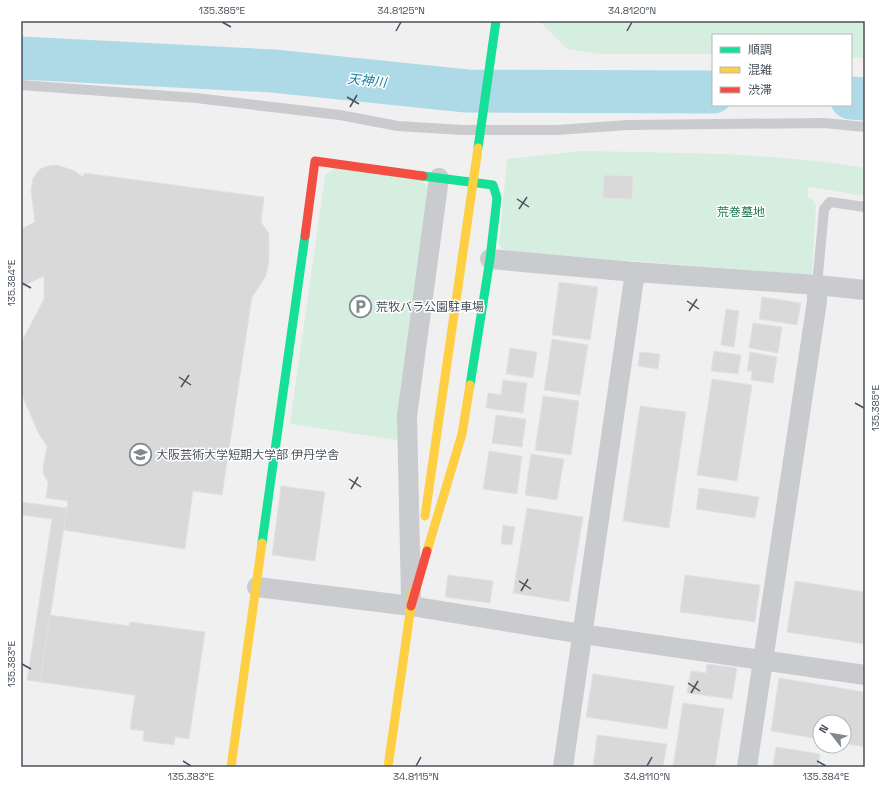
<svg xmlns="http://www.w3.org/2000/svg" width="886" height="788" font-family="'Space Grotesk','Noto Sans JP',sans-serif">
<style>
.green{fill:#d6eee0}
.lines{fill:none;stroke-linecap:round;stroke-linejoin:round}
.river{stroke:#aedae8;stroke-width:43}
.building{fill:#d9d9da;stroke:#e1e2e3}
.lane{stroke:#cacbce;stroke-width:10}
.street{stroke:#cacbce;stroke-width:20}
.fast{stroke:#16e098;stroke-width:9}
.slow{stroke:#ffcf43;stroke-width:9}
.jam{stroke:#f24e42;stroke-width:9}
.slow-bridge{stroke:#ffcf43;stroke-width:9}
.ticks{fill:none;stroke:#48515b;stroke-width:1.5}
.labels{text-anchor:middle;stroke-width:3;stroke-linejoin:round;paint-order:stroke}
.park-label{font-size:12px;fill:#1e774e;stroke:#fff}
.poi-label{font-size:12px;fill:#48515b;stroke:#fff;text-anchor:start}
.water-label{font-size:13px;font-style:italic;fill:#177d9f;stroke:#fff}
.neatline{fill:none;stroke:#48515b;stroke-width:1.5}
.ticks-label{font-size:10px;text-anchor:middle;fill:#48515b}
</style>
<rect width="100%" height="100%" fill="#f0f0f0"/>
<!-- green -->
<g class="green">
<polygon points="539,21 865,21 865,58 851,57 851,35 713,35 713,54 600,54 567,49"/>
<path d="M582 151C677 153 772 152 865 168V196L829 190 808 187V197L813 200 816 206 812 275 505 251 499 245 507 159Z"/>
<polygon points="335,168 420,180 432,190 397,440 290,424 325,175"/>
</g>
<g class="lines">
<!-- river -->
<g class="river">
<polyline points="21,58 273,71 467,91 713,92"/>
<polyline points="851,98 865,99"/>
</g>
</g>
<!-- building -->
<g class="building">
<polygon points="57,165 75,171 83,177 84,173 264,197 261,222 269,234 269,261 266,276 252,297 222,495 193,491 185,549 63,530 68,501 46,498 48,483 43,473 43,467 47,446 39,434 24,400 21,391 21,343 44,299 44,276 21,287 21,229 35,222 31,190 33,178 40,169 48,166"/>
<polygon points="604,175 633,176 632,199 603,198"/>
<polygon points="559,282 598,287 590,340 552,335"/>
<polygon points="762,297 801,303 797,325 759,319"/>
<polygon points="726,309 739,311 734,347 721,345"/>
<polygon points="753,323 782,327 778,353 749,348"/>
<polygon points="552,339 588,345 580,395 544,390"/>
<polygon points="510,348 537,352 533,378 506,374"/>
<polygon points="714,351 741,355 738,374 711,371"/>
<polygon points="640,352 660,354 658,369 638,366"/>
<polygon points="750,352 777,357 773,383 751,380 752,371 747,371"/>
<polygon points="712,379 752,385 737,481 697,475"/>
<polygon points="503,380 527,383 523,413 486,408 488,393 501,395"/>
<polygon points="543,396 579,401 571,455 535,450"/>
<polygon points="640,406 686,412 669,528 623,521"/>
<polygon points="496,415 526,419 522,447 492,443"/>
<polygon points="489,451 522,456 517,494 483,489"/>
<polygon points="531,454 564,459 557,500 525,495"/>
<polygon points="281,486 325,492 315,561 272,555"/>
<polygon points="699,488 759,497 755,518 696,509"/>
<polygon points="21,502 67,508 40,682 27,680 52,519 21,515"/>
<polygon points="527,508 583,517 569,602 513,593"/>
<polygon points="503,525 515,527 512,545 501,544"/>
<polygon points="448,575 493,581 490,603 445,597"/>
<polygon points="685,575 760,585 755,622 680,612"/>
<polygon points="795,581 865,592 865,644 787,632"/>
<polygon points="50,615 129,626 130,622 205,632 189,739 175,737 174,745 143,741 144,731 130,729 135,695 40,682"/>
<polygon points="707,664 737,668 732,699 687,693 691,671 706,673"/>
<polygon points="593,674 674,686 667,729 586,717"/>
<polygon points="779,678 865,692 865,747 844,743 844,722 820,722 820,739 771,731"/>
<polygon points="683,703 724,709 715,767 673,767"/>
<polygon points="597,735 667,744 663,767 593,767"/>
<polygon points="776,747 820,754 818,767 782,767 773,766"/>
</g>
<g class="lines">
<!-- lane -->
<g class="lane">
<polyline points="21,85 196,98 340,115 398,126 462,130 557,130 628,125 824,123 865,127"/>
<polyline points="817,285 824,209 830,202 865,207"/>
</g>
<!-- street -->
<g class="street">
<polyline points="490,259 635,272 817,285"/>
<polyline points="257,587 411,606 582,634 865,675"/>
<polyline points="411,597 407,416 439,178"/>
<polyline points="563,767 635,272"/>
<polyline points="747,767 817,301 817,285 865,290"/>
</g>
<!-- fast -->
<g class="fast">
<polyline points="478,148 496,21"/>
<polyline points="423,176 493,185 497,198 490,259 470,385"/>
<polyline points="262,543 305,236"/>
</g>
<!-- slow -->
<g class="slow">
<polyline points="427,551 462,434 470,385"/>
<polyline points="231,767 262,543"/>
<polyline points="388,767 413,592"/>
</g>
<!-- jam -->
<g class="jam">
<polyline points="305,236 315,161 423,176"/>
<polyline points="411,606 427,551"/>
</g>
<!-- slow-bridge -->
<polyline class="slow-bridge" points="425,516 478,148"/>
</g>
<!-- ticks -->
<path class="ticks" d="M222 22 231 27M396 31 401 22M627 31 632 22M347 97 359 104M350 107 357 95M517 199 529 207M519 209 527 197M22 283 31 288M687 301 699 309M689 311 697 299M179 377 191 385M181 387 189 375M855 403 864 408M349 479 361 487M351 489 358 477M519 581 531 589M521 591 528 579M22 664 31 669M688 683 700 691M691 693 698 681M183 761 191 766M817 761 826 766M416 766 421 757M647 766 652 757"/>
<!-- icons -->
<defs>
<symbol id="parking-ring" viewBox="-11 -11 22 22"><circle r="9.5" fill="#fff" stroke="#83898f" stroke-width="1.5"/><path d="M-3.5-5.5H1a3.5 3.5 0 0 1 0 7H-1V5.5H-3.5ZM-1-3.4V-.6H.8a1.4 1.4 0 0 0 0-2.8Z" fill="#83898f"/></symbol>
<symbol id="university-ring" viewBox="-11 -11 22 22"><circle r="9.5" fill="#fff" stroke="#83898f" stroke-width="1.5"/><path d="M0-5L7-2L0 1L-7-2ZM-4 1L0 2.5L4 1V4Q0 6-4 4Z" fill="#83898f"/></symbol>
</defs>
<g fill-rule="evenodd">
<use href="#parking-ring" x="348" y="294" width="25" height="25"/>
<use href="#university-ring" x="128" y="442" width="25" height="25"/>
</g>
<g class="labels">
<!-- park labels -->
<g class="park-label">
<text x="741" y="216">荒巻墓地</text>
</g>
<!-- poi labels -->
<g class="poi-label">
<text x="376" y="311">荒牧バラ公園駐車場</text>
<text x="156" y="459">大阪芸術大学短期大学部 伊丹学舎</text>
</g>
<!-- water labels -->
<g class="water-label">
<text transform="translate(367 80) rotate(6)" y="5">天神川</text>
</g>
</g>
<!-- border -->
<rect width="886" height="788" fill="none" stroke="#ffffff" stroke-width="44"/>
<!-- legend -->
<rect x="712" y="34" width="140" height="72" fill="#ffffff" stroke="#b6b9bd"/>
<rect x="720" y="47" width="20" height="6" fill="#16e098" stroke="#b6b9bd"/>
<text x="748" y="54" font-size="12" fill="#48515b">順調</text>
<rect x="720" y="67" width="20" height="6" fill="#ffcf43" stroke="#b6b9bd"/>
<text x="748" y="74" font-size="12" fill="#48515b">混雑</text>
<rect x="720" y="87" width="20" height="6" fill="#f24e42" stroke="#b6b9bd"/>
<text x="748" y="94" font-size="12" fill="#48515b">渋滞</text>
<!-- north arrow -->
<g transform="translate(832 734) rotate(301)"><circle r="19" fill="#ffffff" stroke="#b6b9bd"/>
<path d="M0-3L7 15L0 10L-7 15Z" fill="#83898f"/>
<text y="-6" font-size="11" font-weight="bold" text-anchor="middle" fill="#48515b">N</text>
</g>
<rect x="22" y="22" width="842" height="744" class="neatline"/>
<g class="ticks-label">
<text x="222" y="14">135.385°E</text>
<text x="401" y="14">34.8125°N</text>
<text x="632" y="14">34.8120°N</text>
<text transform="translate(11 283) rotate(-90)" y="4">135.384°E</text>
<text transform="translate(875 408) rotate(-90)" y="4">135.385°E</text>
<text transform="translate(11 664) rotate(-90)" y="4">135.383°E</text>
<text x="191" y="780">135.383°E</text>
<text x="416" y="780">34.8115°N</text>
<text x="647" y="780">34.8110°N</text>
<text x="826" y="780">135.384°E</text>
</g>
</svg>
